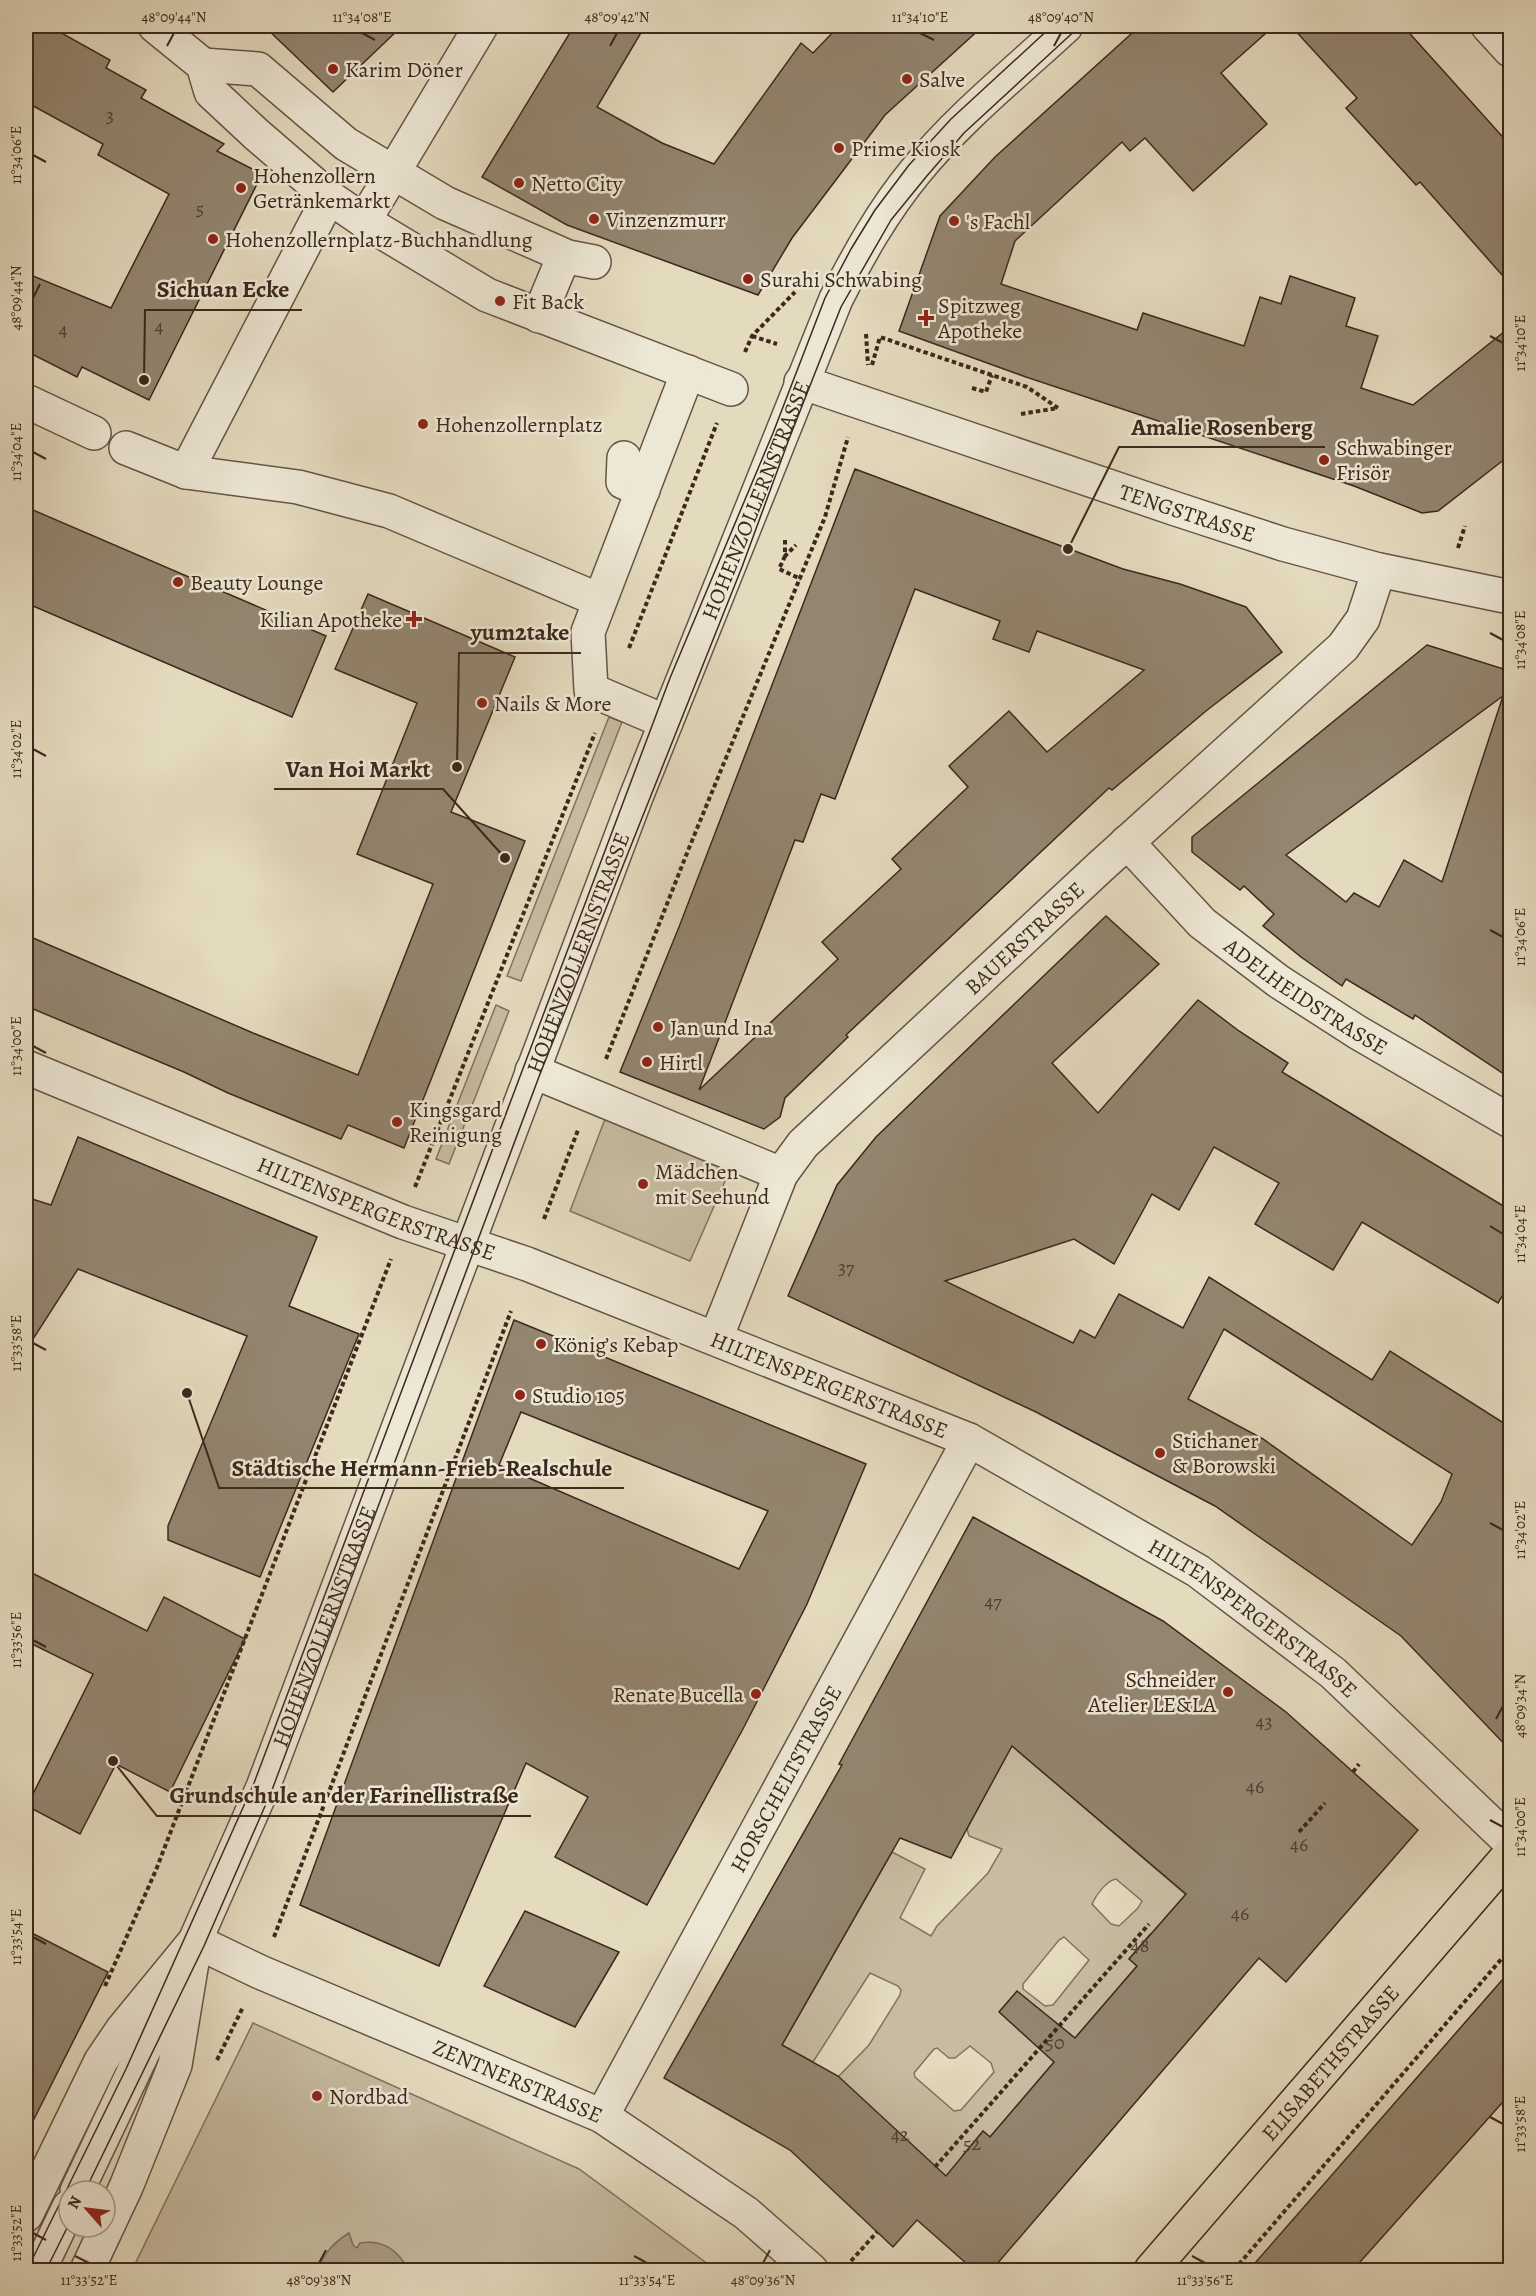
<svg xmlns="http://www.w3.org/2000/svg" width="1536" height="2296" font-family="Alegreya,serif">
<style>
.green{fill:#c7bca2;stroke:#82725f;stroke-width:1.5;fill-rule:evenodd}
.water{fill:#ab9d87;stroke:#7f6e5c;stroke-width:1.5}
.building{fill:#938570;stroke:#3c281c;stroke-width:1.5;fill-rule:evenodd}
.lines{fill:none;stroke-linecap:round;stroke-linejoin:round}
.minor-casing{stroke:#665444;stroke-width:36}
.major-casing{stroke:#3c281c;stroke-width:36}
.path{stroke:#3c281c;stroke-width:4;stroke-dasharray:4.5 3;stroke-linecap:butt}
.minor{stroke:#ede7d5;stroke-width:33}
.major{stroke:#e4dabe;stroke-width:33}
.tram{stroke:#3c281c;stroke-width:1.5}
.ticks{fill:none;stroke:#3c281c;stroke-width:2}
.poi-dot{fill:#8f2418;stroke:#ede7d5;stroke-width:2}
.labels{text-anchor:middle;stroke-width:5;stroke-linejoin:round;paint-order:stroke}
.number-label{font-size:20px;fill:#523f31}
.poi-label{font-size:22px;fill:#3c281c;stroke:#ede7d5;text-anchor:start}
.street-label{font-size:22px;fill:#3c281c;stroke:#ede7d5}
.leader{fill:none;stroke:#3c281c;stroke-width:2}
.callout-dot{fill:#3c281c;stroke:#ede7d5;stroke-width:2}
.callout-label{font-size:24px;text-anchor:middle;font-weight:bold;fill:#3c281c;stroke:#ede7d5;stroke-width:5;stroke-linejoin:round;paint-order:stroke}
.neatline{fill:none;stroke:#3c281c;stroke-width:2}
.ticks-label{font-size:15px;text-anchor:middle;fill:#3c281c}
</style>
<rect width="100%" height="100%" fill="#e4dabe"/>
<filter id="stains"><feTurbulence type="fractalNoise" baseFrequency=".00333" numOctaves="4"/><feColorMatrix values="0 0 0 0 .2 0 0 0 0 .09 0 0 0 0 .02 0 0 0 .5 -.17"/></filter>
<radialGradient id="worn" r=".72"><stop offset=".6" stop-color="#630" stop-opacity="0"/><stop offset="1" stop-color="#630" stop-opacity=".3"/></radialGradient>
<!-- green -->
<g class="green">
<polygon points="609,717 622,722 521,981 507,976"/>
<polygon points="496,1005 509,1011 449,1164 436,1159"/>
<polygon points="605,1119 730,1170 690,1261 570,1211"/>
<path d="M1011 1745 1192 1900 1157 1941 1150 1934 1129 1959 1137 1966 990 2137 983 2131 963 2155 969 2160 951 2181 838 2077 869 2045 900 1995 901 1990 898 1986 870 1973 813 2062 782 2045 892 1852 925 1869 900 1918 931 1936 937 1926 988 1873 1002 1849 969 1836 967 1829ZM1116 1879 1142 1901 1138 1908 1119 1926 1111 1924 1092 1904C1096 1895 1106 1881 1116 1879ZM1064 1937 1089 1960 1053 2005 1045 2006 1023 1989V1984L1059 1940ZM970 2046 991 2063 994 2072 961 2110 954 2111 915 2077 914 2073 934 2049 937 2048 949 2058H955Z"/>
<polygon points="253,2023 579,2169 716,2270 144,2270 135,2264"/>
</g>
<!-- water -->
<path class="water" d="M349 2233 353 2245 357 2248 360 2243C384 2239 398 2251 409 2270H318C324 2253 333 2243 349 2233Z"/>
<!-- building -->
<g class="building">
<polygon points="26,26 49,26 110,60 106,68 146,90 141,98 224,144 217,151 262,174 149,400 82,367 77,377 26,351 26,273 111,308 169,194 98,155 103,144 26,102"/>
<polygon points="264,26 402,26 333,92"/>
<polygon points="574,26 645,26 597,107 662,143 714,164 801,43 813,53 839,26 983,26 885,115 792,238 758,295 567,225 482,177"/>
<polygon points="1140,26 1274,26 1221,73 1267,124 1193,191 1145,138 1130,151 1122,142 1015,241 1001,284 1137,330 1143,313 1244,346 1260,297 1281,304 1290,276 1355,298 1346,326 1378,336 1361,388 1413,405 1510,327 1510,455 1438,511 1422,513 1354,486 1026,377 899,331 940,216 995,157"/>
<polygon points="1291,26 1403,26 1510,145 1510,284 1420,182 1416,185 1346,108 1357,98"/>
<path d="M855 469 1123 569 1180 584 1246 607 1282 652 1206 711 1112 790 1109 788 846 1035 848 1037 785 1098 780 1117 764 1129 620 1072 679 927ZM915 589 1000 621 993 639 1029 652 1037 631 1144 670 1047 752 1009 711 949 766 968 787 892 859 901 869 822 942 838 959 699 1090 795 840 803 842 821 794 835 799Z"/>
<polygon points="26,507 326,636 292,717 26,603"/>
<polygon points="368,594 515,657 451,812 525,841 404,1148 348,1125 341,1139 228,1093 184,1072 26,1006 26,935 253,1033 358,1075 433,884 357,854 417,703 335,669"/>
<path d="M1427 645 1510 671V691L1506 695H1510V1078L1415 1015 1413 1019 1346 979 1342 986 1301 957 1263 926 1274 914 1244 886 1240 890 1192 852V837ZM1503 696 1442 882 1404 860 1379 907 1354 893 1346 902 1286 855Z"/>
<path d="M1106 916 1159 964 1052 1063 1098 1113 1198 1000 1239 1031 1288 1063 1282 1072 1510 1210V1283L1498 1303 1362 1222 1333 1270 1255 1224 1279 1183 1214 1147 1179 1210 1152 1194 1114 1264 1074 1239 945 1281 1073 1343 1080 1330 1095 1338 1119 1294 1183 1328 1209 1277 1372 1380 1390 1351 1510 1427V1750L1401 1636 1215 1506 1036 1412 788 1296 837 1185 876 1137ZM1224 1329 1452 1474 1441 1502 1412 1545 1263 1439 1188 1399Z"/>
<polygon points="78,1137 317,1237 289,1306 359,1334 260,1577 168,1540 168,1526 247,1336 78,1269 26,1350 26,1197 51,1205"/>
<path d="M514 1320 866 1464 807 1604 744 1727 647 1905 555 1857 588 1797 526 1763 439 1966 300 1905ZM521 1412 768 1511 739 1569 499 1465Z"/>
<path d="M973 1517 1163 1621 1286 1712 1418 1830 1286 1982 1259 1958 991 2271H975L917 2220 893 2247 790 2150 664 2078 842 1765 839 1764ZM1012 1746 1186 1894 1129 1959 1137 1966 1075 2038 1017 1991 999 2012 1054 2062 990 2137 983 2131 946 2176 838 2076 782 2045 900 1838 951 1858Z"/>
<polygon points="26,1570 147,1631 164,1597 245,1639 170,1792 116,1764 80,1834 27,1806 93,1674 26,1641"/>
<polygon points="525,1911 619,1952 575,2027 484,1986"/>
<polygon points="26,1930 108,1972 26,2135"/>
<polygon points="1510,1971 1510,2094 1352,2271 1248,2271"/>
</g>
<g class="lines">
<defs>
<g id="minor">
<polyline points="155,26 203,65 211,92 256,134 329,197 364,221 487,295 731,389"/>
<polyline points="1488,26 1510,50"/>
<polyline points="203,65 258,69 346,144 445,203 568,257 594,262"/>
<polyline points="364,221 481,26"/>
<polyline points="539,316 564,256"/>
<path id="s1" d="M801 382 1176 509 1283 544 1379 570 1510 597"/>
<polyline points="26,401 94,433"/>
<polyline points="126,448 186,472 298,487 389,511 599,600"/>
<polyline points="624,458 623,482 643,490"/>
<polyline points="186,472 329,197"/>
<polyline points="666,722 591,690 588,632 688,372"/>
<path id="s2" d="M1127 842 1202 923 1278 981 1357 1032 1510 1121"/>
<path id="s3" d="M26 1067 403 1222 527 1264 969 1440 1198 1571 1333 1673 1510 1842"/>
<polyline points="532,1071 781,1174"/>
<path id="s4" d="M716 1338 781 1174 803 1144 1100 867 1343 647 1363 619 1379 570"/>
<path id="s5" d="M195 1941 260 1972 602 2116 746 2213 811 2270"/>
<path id="s6" d="M602 2116 969 1440"/>
<polyline points="77,2191 173,1989"/>
<path id="s7" d="M26 2215 101 2061 122 2030 195 1941 263 1787 636 797 836 299C859 254 883 211 915 172 959 118 1015 73 1066 26"/>
<polyline points="39,2270 69,2207"/>
<polyline points="87,2270 126,2187 175,2065 195,1944"/>
</g>
<g id="major">
<path id="s8" d="M1151 2270 1510 1854"/>
</g>
</defs>
<!-- minor casing -->
<use href="#minor" class="minor-casing"/>
<!-- major casing -->
<use href="#major" class="major-casing"/>
<!-- path -->
<g class="path">
<polyline points="866,334 868,365"/>
<polyline points="752,336 777,344"/>
<polyline points="745,352 752,336 795,292"/>
<polyline points="872,365 880,337 1027,387 1058,408"/>
<polyline points="972,388 986,392 992,375"/>
<polyline points="1021,414 1058,408"/>
<polyline points="785,540 785,556 796,545"/>
<polyline points="1458,548 1465,526"/>
<polyline points="785,556 779,569 801,579"/>
<polyline points="629,648 717,423"/>
<polyline points="606,1059 689,848 825,517 848,437"/>
<polyline points="415,1187 595,733"/>
<polyline points="544,1219 578,1130"/>
<polyline points="1353,1772 1359,1764"/>
<polyline points="1299,1832 1325,1803"/>
<polyline points="274,1937 511,1311"/>
<polyline points="105,1986 156,1870 391,1259"/>
<polyline points="217,2060 243,2007"/>
<polyline points="935,2167 1149,1924"/>
<polyline points="851,2261 877,2232"/>
<polyline points="1234,2270 1510,1949"/>
</g>
<!-- minor -->
<use href="#minor" class="minor"/>
<!-- major -->
<use href="#major" class="major"/>
<!-- tram -->
<g class="tram">
<polyline points="85,2191 204,1946 272,1790 540,1074 742,567 789,439 841,307 891,220 926,177 964,133 1080,26"/>
<polyline points="27,2270 126,2069 254,1783 670,678 773,433 825,298 851,249 875,210 909,165 951,119 1052,26"/>
<polyline points="46,2270 69,2224"/>
</g>
</g>
<!-- ticks -->
<path class="ticks" d="M362 33 375 40M920 33 934 40M167 46 174 33M610 46 617 33M1054 46 1061 33M33 155 46 162M33 298 40 284M1490 336 1503 343M33 452 46 459M1490 633 1503 640M33 749 46 756M1490 930 1503 937M33 1046 46 1053M1490 1226 1503 1234M33 1343 46 1350M1490 1523 1503 1530M33 1640 46 1647M1496 1719 1503 1706M1490 1820 1503 1827M33 1937 46 1944M1490 2117 1503 2124M33 2233 46 2240M75 2256 89 2263M634 2256 647 2263M1192 2256 1205 2263M319 2263 326 2250M763 2263 770 2250"/>
<!-- markers -->
<g class="poi-dot">
<circle cx="333" cy="69" r="6"/>
<circle cx="907" cy="79" r="6"/>
<circle cx="839" cy="148" r="6"/>
<circle cx="519" cy="183" r="6"/>
<circle cx="241" cy="188" r="6"/>
<circle cx="594" cy="219" r="6"/>
<circle cx="954" cy="221" r="6"/>
<circle cx="213" cy="239" r="6"/>
<circle cx="748" cy="279" r="6"/>
<circle cx="500" cy="301" r="6"/>
<path d="M923 309h6v6h6v6h-6v6h-6v-6h-6v-6h6z"/>
<circle cx="423" cy="424" r="6"/>
<circle cx="1324" cy="460" r="6"/>
<circle cx="178" cy="582" r="6"/>
<path d="M411 610h6v6h6v6h-6v6h-6v-6h-6v-6h6z"/>
<circle cx="482" cy="703" r="6"/>
<circle cx="658" cy="1027" r="6"/>
<circle cx="647" cy="1062" r="6"/>
<circle cx="397" cy="1122" r="6"/>
<circle cx="643" cy="1184" r="6"/>
<circle cx="541" cy="1344" r="6"/>
<circle cx="520" cy="1395" r="6"/>
<circle cx="1160" cy="1453" r="6"/>
<circle cx="1228" cy="1692" r="6"/>
<circle cx="756" cy="1694" r="6"/>
<circle cx="317" cy="2096" r="6"/>
</g>
<g class="labels">
<!-- number labels -->
<g class="number-label">
<text x="110" y="122">3</text>
<text x="200" y="215">5</text>
<text x="159" y="333">4</text>
<text x="63" y="336">4</text>
<text x="846" y="1274">37</text>
<text x="993" y="1608">47</text>
<text x="1264" y="1728">43</text>
<text x="1255" y="1793">46</text>
<text x="1299" y="1851">46</text>
<text x="1240" y="1920">46</text>
<text x="1140" y="1952">48</text>
<text x="1055" y="2049">50</text>
<text x="900" y="2141">42</text>
<text x="972" y="2150">52</text>
</g>
<!-- poi labels -->
<g class="poi-label">
<text x="345" y="77">Karim Döner</text>
<text x="919" y="87">Salve</text>
<text x="851" y="156">Prime Kiosk</text>
<text x="253" y="183">Hohenzollern<tspan x="253" dy="25">Getränkemarkt</tspan></text>
<text x="531" y="191">Netto City</text>
<text x="606" y="227">Vinzenzmurr</text>
<text x="966" y="229">'s Fachl</text>
<text x="225" y="247">Hohenzollernplatz-Buchhandlung</text>
<text x="760" y="287">Surahi Schwabing</text>
<text x="512" y="309">Fit Back</text>
<text x="938" y="313">Spitzweg<tspan x="938" dy="25">Apotheke</tspan></text>
<text x="435" y="432">Hohenzollernplatz</text>
<text x="1336" y="455">Schwabinger<tspan x="1336" dy="25">Frisör</tspan></text>
<text x="190" y="590">Beauty Lounge</text>
<text x="402" y="627" text-anchor="end">Kilian Apotheke</text>
<text x="494" y="711">Nails &amp; More</text>
<text x="670" y="1035">Jan und Ina</text>
<text x="659" y="1070">Hirtl</text>
<text x="409" y="1117">Kingsgard<tspan x="409" dy="25">Reinigung</tspan></text>
<text x="655" y="1179">Mädchen<tspan x="655" dy="25">mit Seehund</tspan></text>
<text x="553" y="1352">König’s Kebap</text>
<text x="532" y="1403">Studio 105</text>
<text x="1172" y="1448">Stichaner<tspan x="1172" dy="25">&amp; Borowski</tspan></text>
<text x="1216" y="1687" text-anchor="end">Schneider<tspan x="1216" dy="25">Atelier LE&amp;LA</tspan></text>
<text x="744" y="1702" text-anchor="end">Renate Bucella</text>
<text x="329" y="2104">Nordbad</text>
</g>
<!-- street labels -->
<g class="street-label">
<text dy="8" stroke="none"><textPath href="#s7" startOffset="1870">HOHENZOLLERNSTRASSE</textPath></text>
<text dy="8" stroke="none"><textPath href="#s1" startOffset="408">TENGSTRASSE</textPath></text>
<text dy="8" stroke="none"><textPath href="#s4" startOffset="516">BAUERSTRASSE</textPath></text>
<text dy="8" stroke="none"><textPath href="#s7" startOffset="1384">HOHENZOLLERNSTRASSE</textPath></text>
<text dy="8" stroke="none"><textPath href="#s2" startOffset="238">ADELHEIDSTRASSE</textPath></text>
<text dy="8" stroke="none"><textPath href="#s3" startOffset="378">HILTENSPERGERSTRASSE</textPath></text>
<text dy="8" stroke="none"><textPath href="#s3" startOffset="864">HILTENSPERGERSTRASSE</textPath></text>
<text dy="8" stroke="none"><textPath href="#s3" startOffset="1350">HILTENSPERGERSTRASSE</textPath></text>
<text dy="8" stroke="none"><textPath href="#s7" startOffset="664">HOHENZOLLERNSTRASSE</textPath></text>
<text dy="8" stroke="none"><textPath href="#s6" startOffset="384">HORSCHELTSTRASSE</textPath></text>
<text dy="8" stroke="none"><textPath href="#s8" startOffset="274">ELISABETHSTRASSE</textPath></text>
<text dy="8" stroke="none"><textPath href="#s5" startOffset="352">ZENTNERSTRASSE</textPath></text>
</g>
</g>
<!-- callouts -->
<path class="leader" d="M144 380L145 310H302M1068 549L1119 447H1325M457 767L459 653H581M505 858L443 789H274M187 1393L219 1488H624M113 1761L157 1816H531"/>
<g class="callout-dot">
<circle cx="144" cy="380" r="6"/>
<circle cx="1068" cy="549" r="6"/>
<circle cx="457" cy="767" r="6"/>
<circle cx="505" cy="858" r="6"/>
<circle cx="187" cy="1393" r="6"/>
<circle cx="113" cy="1761" r="6"/>
</g>
<g class="callout-label">
<text x="223" y="297">Sichuan Ecke</text>
<text x="1222" y="435">Amalie Rosenberg</text>
<text x="520" y="640">yum2take</text>
<text x="358" y="777">Van Hoi Markt</text>
<text x="422" y="1476">Städtische Hermann-Frieb-Realschule</text>
<text x="344" y="1803">Grundschule an der Farinellistraße</text>
</g>
<!-- margin -->
<rect width="1536" height="2296" fill="none" stroke="#e4dabe" stroke-width="66"/>
<!-- north arrow -->
<g transform="translate(87 2209) rotate(298)"><circle r="28" fill="#ede7d5" stroke="#a69b8b" stroke-width="1.5"/>
<path d="M0-4.5L10 22L0 15L-10 22Z" fill="#8f2418"/>
<text y="-9" font-size="16" font-weight="bold" text-anchor="middle" fill="#3c281c">N</text>
</g>
<rect x="33" y="33" width="1470" height="2230" class="neatline"/>
<g class="ticks-label">
<text x="174" y="22">48°09'44"N</text>
<text x="362" y="22">11°34'08"E</text>
<text x="617" y="22">48°09'42"N</text>
<text x="920" y="22">11°34'10"E</text>
<text x="1061" y="22">48°09'40"N</text>
<text transform="translate(16 155) rotate(-90)" y="5">11°34'06"E</text>
<text transform="translate(16 298) rotate(-90)" y="5">48°09'44"N</text>
<text transform="translate(1520 343) rotate(-90)" y="5">11°34'10"E</text>
<text transform="translate(16 452) rotate(-90)" y="5">11°34'04"E</text>
<text transform="translate(1520 640) rotate(-90)" y="5">11°34'08"E</text>
<text transform="translate(16 749) rotate(-90)" y="5">11°34'02"E</text>
<text transform="translate(1520 937) rotate(-90)" y="5">11°34'06"E</text>
<text transform="translate(16 1046) rotate(-90)" y="5">11°34'00"E</text>
<text transform="translate(1520 1234) rotate(-90)" y="5">11°34'04"E</text>
<text transform="translate(16 1343) rotate(-90)" y="5">11°33'58"E</text>
<text transform="translate(1520 1530) rotate(-90)" y="5">11°34'02"E</text>
<text transform="translate(16 1640) rotate(-90)" y="5">11°33'56"E</text>
<text transform="translate(1520 1706) rotate(-90)" y="5">48°09'34"N</text>
<text transform="translate(1520 1827) rotate(-90)" y="5">11°34'00"E</text>
<text transform="translate(16 1937) rotate(-90)" y="5">11°33'54"E</text>
<text transform="translate(1520 2124) rotate(-90)" y="5">11°33'58"E</text>
<text transform="translate(16 2233) rotate(-90)" y="5">11°33'52"E</text>
<text x="89" y="2285">11°33'52"E</text>
<text x="319" y="2285">48°09'38"N</text>
<text x="647" y="2285">11°33'54"E</text>
<text x="763" y="2285">48°09'36"N</text>
<text x="1205" y="2285">11°33'56"E</text>
</g>
<rect width="100%" height="100%" filter="url(#stains)"/>
<rect width="100%" height="100%" fill="url(#worn)"/>
</svg>
